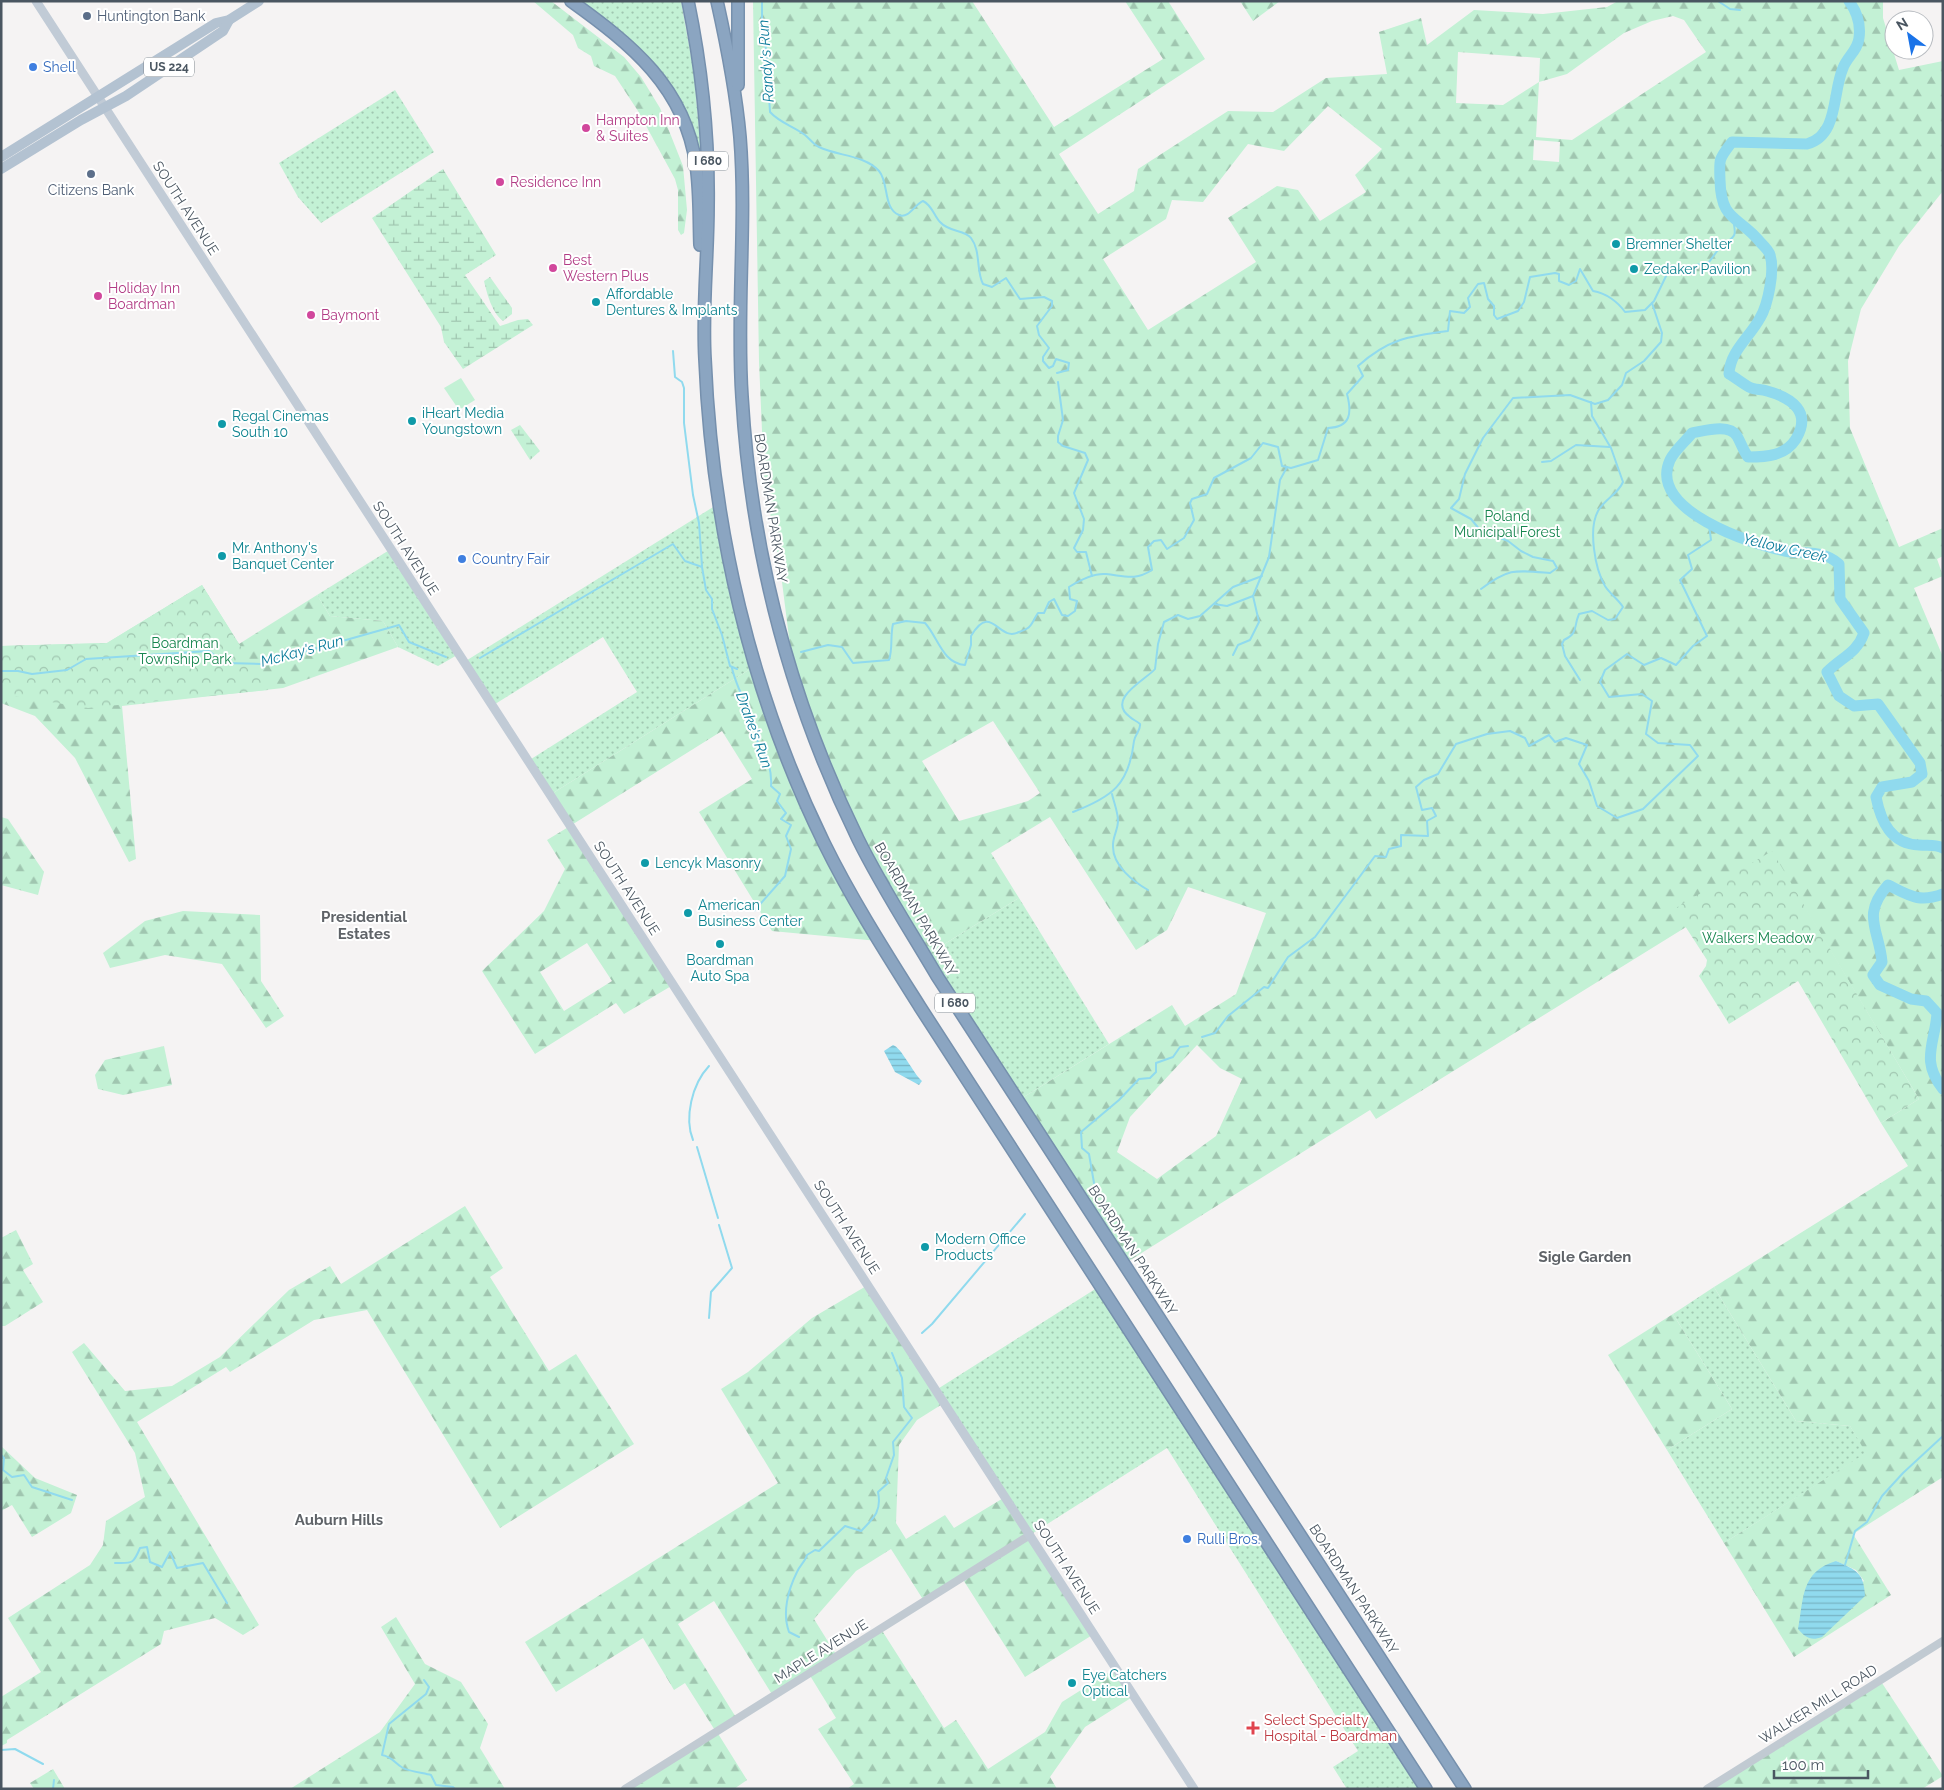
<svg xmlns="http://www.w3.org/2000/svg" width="1944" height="1790" font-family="Raleway,sans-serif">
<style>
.grass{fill:url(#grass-dots)}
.forest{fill:url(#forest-firs);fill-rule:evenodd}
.wetland{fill:url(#wetland-marsh)}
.park{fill:url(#park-crowns)}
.pitch{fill:#c3f1d5}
.water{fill:url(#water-rules)}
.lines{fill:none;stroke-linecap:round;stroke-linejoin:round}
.stream{stroke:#90daee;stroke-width:2}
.river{stroke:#90daee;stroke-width:11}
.motorway-casing{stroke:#7690ad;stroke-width:14}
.tertiary{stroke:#c1cad2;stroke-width:8}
.secondary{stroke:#c1cbd6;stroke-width:9}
.primary{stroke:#b3c2d1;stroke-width:10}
.motorway{stroke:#8ba5c1;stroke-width:11}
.service-dot{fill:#5c6f8a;stroke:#fff;stroke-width:2}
.shop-dot{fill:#3f7fe0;stroke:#fff;stroke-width:2}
.hotel-dot{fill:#d1479c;stroke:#fff;stroke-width:2}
.culture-dot{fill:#0f9aa8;stroke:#fff;stroke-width:2}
.health-dot{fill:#e0444e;stroke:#fff;stroke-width:2}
.labels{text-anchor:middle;stroke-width:4;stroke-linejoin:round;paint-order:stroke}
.shield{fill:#fff;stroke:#808990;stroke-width:1}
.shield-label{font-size:12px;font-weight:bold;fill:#4a5661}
.service-label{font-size:14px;fill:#4e5e75;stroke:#fff;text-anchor:start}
.shop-label{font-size:14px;fill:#366cbe;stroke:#fff;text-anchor:start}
.hotel-label{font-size:14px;fill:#b23c85;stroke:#fff;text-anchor:start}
.street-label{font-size:14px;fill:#4a5661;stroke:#fff}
.culture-label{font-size:14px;fill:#0d838f;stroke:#fff;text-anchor:start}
.park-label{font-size:14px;fill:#17864f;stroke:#fff}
.health-label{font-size:14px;fill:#be3a42;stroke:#fff;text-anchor:start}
.water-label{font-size:15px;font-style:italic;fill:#0c7c9b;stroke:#fff}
.neighbourhood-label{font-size:15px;font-weight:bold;fill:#5f6368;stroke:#fff}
</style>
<defs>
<pattern id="grass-dots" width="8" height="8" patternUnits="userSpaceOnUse" patternTransform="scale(1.25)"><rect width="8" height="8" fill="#c3f1d5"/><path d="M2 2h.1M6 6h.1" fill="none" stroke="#a0c6b0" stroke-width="1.8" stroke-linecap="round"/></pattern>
<pattern id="forest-firs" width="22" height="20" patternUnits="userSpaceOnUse" patternTransform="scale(1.25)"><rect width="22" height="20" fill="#c3f1d5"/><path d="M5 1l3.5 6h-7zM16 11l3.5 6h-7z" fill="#a0c6b0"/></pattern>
<pattern id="wetland-marsh" width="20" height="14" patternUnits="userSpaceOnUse" patternTransform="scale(1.25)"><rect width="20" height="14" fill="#c3f1d5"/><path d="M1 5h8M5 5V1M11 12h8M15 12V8" fill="none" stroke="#a0c6b0"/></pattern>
<pattern id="park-crowns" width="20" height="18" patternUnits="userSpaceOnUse" patternTransform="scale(1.25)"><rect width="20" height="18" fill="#c3f1d5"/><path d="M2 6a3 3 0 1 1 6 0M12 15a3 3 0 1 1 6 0" fill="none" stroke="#a0c6b0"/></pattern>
<pattern id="water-rules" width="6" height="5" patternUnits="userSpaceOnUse" patternTransform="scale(1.25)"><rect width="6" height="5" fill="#90daee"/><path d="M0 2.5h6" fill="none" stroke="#78b4c4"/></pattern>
</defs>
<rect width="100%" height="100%" fill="#f5f3f3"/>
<!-- grass -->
<g class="grass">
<polygon points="576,1 681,1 694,73 702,164 699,165 677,101"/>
<polygon points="395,90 434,152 321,223 298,197 279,163"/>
<polygon points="718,504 755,666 550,795 528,761 637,692 603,637 492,706 464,662"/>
<polygon points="391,549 459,654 438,666 398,647 383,621 330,616 317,595"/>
<polygon points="1019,898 1109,1044 1019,1100 925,956"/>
<polygon points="1100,1286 1426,1789 1347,1789 1333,1767 1358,1751 1167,1448 1030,1535 936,1390"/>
<polygon points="1714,1287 1796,1421 1850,1426 1867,1453 1724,1543 1667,1450 1732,1409 1673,1314"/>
</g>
<!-- forest -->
<g class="forest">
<polygon points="533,1 551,1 624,57 641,77 660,108 683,166 687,210 684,233 681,235 678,230 678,190 675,179 638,111 615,76 594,66 591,56 578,48 573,35"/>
<path d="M753 1H972L1054 127 1163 59 1125 1H1168L1205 59 1059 154 1098 214 1134 191 1138 169 1228 111 1273 112 1326 78 1387 74 1379 32 1421 18 1427 45 1474 10 1543 14 1607 7 1618 1H1883V18L1899 70 1943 61V191L1899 246 1861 309 1848 361 1850 428 1899 547 1943 528V556L1937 559 1943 576 1914 588 1943 657V1477L1853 1534 1891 1595 1794 1657 1724 1543 1866 1453 1850 1426 1796 1421 1714 1287 1908 1166 1881 1123 1919 1099 1795 891 1720 906 1376 1119 1370 1110 1124 1264 1019 1100 1172 1005 1185 1026 1236 994 1266 913 1188 887 1167 930 1136 950 1050 817 991 853 1019 898 925 956 870 862 795 685 782 582 764 477 759 362ZM1673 16 1684 20 1706 52 1572 140 1536 137 1539 82 1567 74 1624 33 1652 21ZM1458 52 1540 58 1539 82 1503 105 1456 103ZM1328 106 1382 149 1355 175 1366 192 1320 221 1298 190 1277 186 1228 218 1256 262 1148 330 1103 259 1166 219 1172 200 1203 202 1248 144 1284 151ZM1534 140 1560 142 1559 162 1533 160ZM993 721 1040 793 1028 801 959 821 922 761ZM1197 1045 1220 1068 1242 1079 1216 1136 1157 1179 1117 1152 1130 1117ZM1836 1561 1856 1570 1864 1581 1799 1629 1801 1617Z"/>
<polygon points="1240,1 1280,1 1253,21"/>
<polygon points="202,585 239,644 317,595 330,616 383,621 398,647 283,688 122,706 136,859 129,862 75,758 35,716 1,703 1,646 107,643"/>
<path d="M755 666 791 770 878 941 772 931 699 812 752 779 722 731 570 826 673 985 624 1014 616 1003 535 1054 482 971 544 911 565 869 547 840 570 826 550 795ZM587 943 612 981 564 1011 540 972Z"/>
<polygon points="1,817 8,819 44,872 38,895 1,885"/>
<polygon points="183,911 260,915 261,981 284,1016 266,1028 222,964 165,955 110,968 103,953 145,921"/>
<polygon points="164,1046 172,1085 123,1095 98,1089 95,1075 105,1060"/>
<polygon points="465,1206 503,1268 490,1277 549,1371 576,1354 634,1444 500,1528 367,1310 314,1320 230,1372 226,1367 137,1422 259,1625 243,1635 215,1618 164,1631 161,1644 7,1740 7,1743 1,1746 1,1697 41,1672 8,1618 90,1565 103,1545 106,1521 145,1497 135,1453 72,1352 84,1343 125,1391 172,1386 220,1357 289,1290 330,1266 341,1284"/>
<polygon points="16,1230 33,1264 23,1270 43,1302 5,1326 1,1326 1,1238"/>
<polygon points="868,1285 944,1403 917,1420 899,1445 896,1523 906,1539 945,1515 954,1528 1005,1497 1094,1634 1025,1677 962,1578 924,1601 891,1549 856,1571 814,1619 837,1656 881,1629 944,1728 956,1720 988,1769 1045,1732 1062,1702 1116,1668 1134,1696 1085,1727 1050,1777 1057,1789 847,1789 854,1784 818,1729 836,1718 809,1674 773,1696 714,1601 678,1624 737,1719 717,1732 747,1780 734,1789 625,1789 716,1732 685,1683 674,1690 643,1638 556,1692 525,1642 778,1483 721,1389 748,1372 812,1318"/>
<polygon points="1673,1314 1732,1409 1667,1450 1608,1355"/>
<polygon points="1,1446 35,1478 77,1495 71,1513 32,1537 12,1505 1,1511"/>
<polygon points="396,1617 425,1664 461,1682 488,1724 480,1748 505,1789 290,1789 380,1732 415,1684 381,1627"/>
<polygon points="1880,1680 1943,1776 1922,1789 1707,1789"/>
<polygon points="53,1769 65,1789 34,1789 30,1783"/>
</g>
<!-- wetland -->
<g class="wetland">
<polygon points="443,169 496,255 465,275 500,326 518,320 528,319 533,325 463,369 444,342 441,327 372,218"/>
<path d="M490 277 512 308V314L503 321C492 313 487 294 484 281Z"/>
<polygon points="520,425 540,451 530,460 511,430"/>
</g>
<!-- park -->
<g class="park">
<polygon points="202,585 268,690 88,708 1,694 1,646 107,643"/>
<polygon points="1772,851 1919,1099 1881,1123 1798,981 1729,1024 1699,976 1706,966 1707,960 1674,909"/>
</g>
<!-- pitch -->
<polygon class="pitch" points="461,378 475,400 459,410 444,388"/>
<!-- water -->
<g class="water">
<path d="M893 1045C901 1047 913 1073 922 1081L919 1085 895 1072 884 1051Z"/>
<path d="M1836 1561C1856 1570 1864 1572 1865 1596L1822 1637C1811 1641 1806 1638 1798 1629 1804 1599 1800 1572 1836 1561Z"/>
</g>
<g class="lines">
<!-- stream -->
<g class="stream">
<path d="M762 1V27L766 49 770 112C780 123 793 126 805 135 810 139 813 144 819 147 837 156 865 155 879 171 889 182 883 209 899 215 909 219 915 204 923 201 932 205 934 216 940 222 950 233 964 229 971 238 981 251 976 271 983 284L992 287 1006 278 1020 299 1044 297 1052 301V306L1037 326 1039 335 1049 348 1043 357V361L1049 368 1053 366 1056 359 1069 363 1068 370 1057 373"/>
<polyline points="1718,1 1730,9 1740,10"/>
<polyline points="673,351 675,377 682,382 684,388 684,423 693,495 699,523 702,566"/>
<polyline points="1058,382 1063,420 1058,436 1058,442 1063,446 1085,453 1088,460 1074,493 1084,519 1083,530 1074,548 1077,552 1086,552 1092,576"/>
<polyline points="1542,462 1551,461 1576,445 1610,447"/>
<path d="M1481 589C1509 568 1515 570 1550 573L1557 568 1553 561 1533 557 1521 551 1508 541 1480 530 1471 519 1451 508 1459 499 1465 474 1483 438 1513 398 1570 395 1595 404 1608 400 1622 385 1626 373 1644 361 1661 342 1662 333 1652 303"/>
<polyline points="1214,604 1227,606 1253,596"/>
<path d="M801 652 828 645 842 647 853 663 889 660C893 648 890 637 893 624L906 621 925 623C938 637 942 663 965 665L971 645V636C992 601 998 643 1019 632 1022 631 1028 629 1030 626 1033 623 1035 617 1038 613H1044L1049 602 1054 599 1062 615 1068 616 1075 611 1077 601 1070 599 1069 587C1080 580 1093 573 1106 574 1125 576 1135 581 1152 570L1148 547 1154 541 1161 540 1167 549 1184 538 1194 520 1190 503 1192 499 1207 494 1214 478 1251 458 1263 443 1278 447 1282 466 1291 468 1318 460 1328 428C1351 427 1352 413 1347 394L1363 376 1358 366C1388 339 1409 336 1448 331L1450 311 1464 313 1470 307 1468 298 1478 284 1484 283 1488 299 1494 306V315L1497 319 1518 311 1524 302 1530 277 1555 273 1559 274V281L1569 285 1576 281 1580 269 1593 291C1606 293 1618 302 1625 312L1645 310 1654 301 1668 272 1709 262C1713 257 1717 250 1722 246 1735 236 1737 237 1733 220"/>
<polyline points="1233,655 1238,645 1250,640 1259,622 1253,596 1269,557 1280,480 1287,467"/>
<polyline points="480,658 673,544 685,561 702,567 706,590 712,599 712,609 722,635 730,666 737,669"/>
<path d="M732 668C733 673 740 694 743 696L758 740 757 744C768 751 772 775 771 786L780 794 777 801 786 813 781 819 791 825 786 836 791 849 785 876 754 911"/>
<polyline points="1,671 18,671 32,674 67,670 86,659 209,651 225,663 261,664 399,625 409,642 446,657"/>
<path d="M1580 680 1565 656 1562 644 1564 640C1579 632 1573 628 1579 614L1592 611 1608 620 1615 619 1623 607C1618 599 1610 594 1605 586 1595 569 1588 529 1598 511 1605 499 1618 494 1623 482L1611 448 1592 416 1591 402"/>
<path d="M1112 794C1114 803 1118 812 1118 821 1118 830 1112 838 1113 847 1113 866 1134 882 1148 890"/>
<path d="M1073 812C1112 797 1129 785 1134 741 1135 734 1141 730 1140 724 1137 721 1133 720 1130 717 1105 699 1147 679 1155 669L1158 644 1164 622 1178 615 1188 619 1200 616 1233 587 1262 576"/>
<polyline points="1202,1037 1215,1033 1228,1016 1264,987 1268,988 1288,957 1315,937 1375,856 1386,857 1389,849 1401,846 1401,835 1428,836 1427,821 1436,816 1432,808 1422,810 1416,787 1424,780 1438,774 1456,744 1487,734 1510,731 1525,738 1529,746 1549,735 1555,742 1566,738 1587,745 1579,764 1589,781 1597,806 1617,818 1643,809 1698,756 1690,745 1658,743 1646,734 1652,701 1642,694 1609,697 1600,682 1605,670 1627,654 1644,665 1661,658 1676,665 1693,646 1707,636 1680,580 1692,569 1688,555 1711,540 1709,525"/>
<path d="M693 1140C684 1118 692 1084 709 1066"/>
<polyline points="697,1147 718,1218"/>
<polyline points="1094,1183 1089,1154 1082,1148 1081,1132 1119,1100 1139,1079 1150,1078 1156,1072 1156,1063 1173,1057 1180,1047 1188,1046"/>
<polyline points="709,1318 711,1292 732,1268 719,1225"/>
<polyline points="922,1333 932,1324 1025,1214"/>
<polyline points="1,1455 4,1458 3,1470 12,1477 24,1475 32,1487 72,1500"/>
<path d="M115 1563C132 1563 133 1565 140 1548L147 1547 150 1562 162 1567 170 1552 177 1568 203 1563 227 1603"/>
<polyline points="1845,1565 1855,1531 1867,1522 1882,1496 1903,1473 1943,1436"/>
<path d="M799 1637 789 1632C782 1613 788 1590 797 1572 800 1565 805 1562 807 1555L815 1550 819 1551 845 1526 861 1531C874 1518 882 1511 878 1492L888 1483 886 1478 894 1455 893 1442 912 1418 904 1407 902 1378 892 1353"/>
<path d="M424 1680 429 1687 426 1694 389 1724 382 1755C393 1757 394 1763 403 1768 408 1771 423 1773 431 1775L436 1785 453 1787 455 1789"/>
<polyline points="1,1750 15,1749 43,1764"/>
<polyline points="53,1789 54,1780"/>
</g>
<!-- river -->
<g class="river">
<path d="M1849 1C1857 12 1861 24 1859 38 1858 50 1847 57 1843 68 1832 93 1839 135 1807 144L1732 142C1719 159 1719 158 1720 180 1721 223 1739 215 1761 243 1764 246 1769 251 1770 255 1775 270 1768 305 1760 318 1750 337 1730 351 1729 374 1736 378 1742 383 1749 387 1754 390 1761 389 1767 391 1792 398 1812 412 1796 439 1785 456 1767 457 1748 457 1743 450 1741 443 1737 436 1729 423 1704 431 1692 433 1685 442 1675 450 1670 460 1647 510 1751 544 1785 551 1806 555 1822 549 1839 564L1840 599 1864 633C1857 653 1842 657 1827 672L1839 696 1854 706 1878 704 1920 763 1922 774 1912 782 1882 787 1876 797C1881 822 1891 844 1919 845 1928 846 1935 844 1943 848"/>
<path d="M1943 894C1919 903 1910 896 1888 885 1861 915 1879 929 1882 962L1873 975 1880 985 1911 999 1926 1001 1937 1013C1935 1044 1920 1060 1943 1089"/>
</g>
<defs>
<g id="motorway">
<path d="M571 1C631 44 685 87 696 165 700 191 699 219 700 245"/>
<path d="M688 1C702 69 709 137 708 206 708 257 702 308 705 359 712 526 750 692 824 843 852 900 886 953 920 1007L1426 1789"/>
<path d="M717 1C727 46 736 92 740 137 747 224 736 311 742 397 751 551 790 700 858 839 881 886 910 930 937 976L1465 1789"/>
<polyline points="738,1 738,85"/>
</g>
</defs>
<!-- motorway casing -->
<use href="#motorway" class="motorway-casing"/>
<!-- tertiary -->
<g class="tertiary">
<polyline points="625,1789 1030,1535"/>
<polyline points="1707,1789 1943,1641"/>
</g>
<!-- secondary -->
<polyline class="secondary" points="36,1 1194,1789"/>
<!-- primary -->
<g class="primary">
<polyline points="1,157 216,23 229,20 259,1"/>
<polyline points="1,169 81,120 126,96 223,31 229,20"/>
</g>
<!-- motorway -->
<use href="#motorway" class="motorway"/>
</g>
<!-- markers -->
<g class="service-dot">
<circle cx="87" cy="16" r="5"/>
<circle cx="91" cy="174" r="5"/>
</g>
<g class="shop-dot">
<circle cx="33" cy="67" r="5"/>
<circle cx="462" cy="559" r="5"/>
<circle cx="1187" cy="1539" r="5"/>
</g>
<g class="hotel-dot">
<circle cx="586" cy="128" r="5"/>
<circle cx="500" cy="182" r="5"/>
<circle cx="553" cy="268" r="5"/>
<circle cx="98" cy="296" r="5"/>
<circle cx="311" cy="315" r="5"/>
</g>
<g class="culture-dot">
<circle cx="1616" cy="244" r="5"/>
<circle cx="1634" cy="269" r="5"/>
<circle cx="596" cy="302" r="5"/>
<circle cx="412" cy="421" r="5"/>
<circle cx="222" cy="424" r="5"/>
<circle cx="222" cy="556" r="5"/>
<circle cx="645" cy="863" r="5"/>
<circle cx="688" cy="913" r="5"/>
<circle cx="720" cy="944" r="5"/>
<circle cx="925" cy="1247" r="5"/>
<circle cx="1072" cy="1683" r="5"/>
</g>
<path class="health-dot" d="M1250.5 1720.5h5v5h5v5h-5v5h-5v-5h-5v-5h5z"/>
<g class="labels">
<!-- shield labels -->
<g class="shield">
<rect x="144" y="57.5" width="50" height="19" rx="4"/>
<rect x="688" y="151.5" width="40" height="19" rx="4"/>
<rect x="935" y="993.5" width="40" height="19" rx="4"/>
</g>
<g class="shield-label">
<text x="169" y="71">US 224</text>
<text x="708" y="165">I 680</text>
<text x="955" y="1007">I 680</text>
</g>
<!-- service labels -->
<g class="service-label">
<text x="97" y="21">Huntington Bank</text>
<text x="91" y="195" text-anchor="middle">Citizens Bank</text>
</g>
<!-- shop labels -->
<g class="shop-label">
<text x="43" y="72">Shell</text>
<text x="472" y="564">Country Fair</text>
<text x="1197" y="1544">Rulli Bros.</text>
</g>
<!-- hotel labels -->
<g class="hotel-label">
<text x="596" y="125">Hampton Inn<tspan x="596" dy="16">&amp; Suites</tspan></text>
<text x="510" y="187">Residence Inn</text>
<text x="563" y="265">Best<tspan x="563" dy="16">Western Plus</tspan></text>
<text x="108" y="293">Holiday Inn<tspan x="108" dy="16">Boardman</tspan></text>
<text x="321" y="320">Baymont</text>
</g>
<!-- street labels -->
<g class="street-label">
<text transform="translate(186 208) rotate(57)" y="5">SOUTH AVENUE</text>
<text transform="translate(771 508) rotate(81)" y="5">BOARDMAN PARKWAY</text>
<text transform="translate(406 548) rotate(57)" y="5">SOUTH AVENUE</text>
<text transform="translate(627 888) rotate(57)" y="5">SOUTH AVENUE</text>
<text transform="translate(916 909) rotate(60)" y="5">BOARDMAN PARKWAY</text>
<text transform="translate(847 1227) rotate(57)" y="5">SOUTH AVENUE</text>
<text transform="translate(1133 1250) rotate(57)" y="5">BOARDMAN PARKWAY</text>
<text transform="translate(1067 1567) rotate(57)" y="5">SOUTH AVENUE</text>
<text transform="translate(1354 1589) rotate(57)" y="5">BOARDMAN PARKWAY</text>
<text transform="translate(821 1651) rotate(-32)" y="5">MAPLE AVENUE</text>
<text transform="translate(1818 1704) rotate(-32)" y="5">WALKER MILL ROAD</text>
</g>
<!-- culture labels -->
<g class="culture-label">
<text x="1626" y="249">Bremner Shelter</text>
<text x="1644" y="274">Zedaker Pavilion</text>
<text x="606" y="299">Affordable<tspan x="606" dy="16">Dentures &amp; Implants</tspan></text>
<text x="422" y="418">iHeart Media<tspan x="422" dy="16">Youngstown</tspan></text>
<text x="232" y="421">Regal Cinemas<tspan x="232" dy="16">South 10</tspan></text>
<text x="232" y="553">Mr. Anthony's<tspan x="232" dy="16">Banquet Center</tspan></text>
<text x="655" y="868">Lencyk Masonry</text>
<text x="698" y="910">American<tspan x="698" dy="16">Business Center</tspan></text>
<text x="720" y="965" text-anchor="middle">Boardman<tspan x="720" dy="16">Auto Spa</tspan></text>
<text x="935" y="1244">Modern Office<tspan x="935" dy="16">Products</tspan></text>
<text x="1082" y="1680">Eye Catchers<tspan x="1082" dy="16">Optical</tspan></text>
</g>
<!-- park labels -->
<g class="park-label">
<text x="1507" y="521">Poland<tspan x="1507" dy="16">Municipal Forest</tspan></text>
<text x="185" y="648">Boardman<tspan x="185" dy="16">Township Park</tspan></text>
<text x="1758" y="943">Walkers Meadow</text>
</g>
<!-- health labels -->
<g class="health-label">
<text x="1264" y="1725">Select Specialty<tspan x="1264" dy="16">Hospital - Boardman</tspan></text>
</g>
<!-- water labels -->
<g class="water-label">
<text transform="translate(766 61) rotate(-94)" y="5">Randy's Run</text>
<text transform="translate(1785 548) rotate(13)" y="5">Yellow Creek</text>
<text transform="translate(302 651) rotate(-15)" y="5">McKay's Run</text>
<text transform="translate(754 730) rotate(70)" y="5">Drake's Run</text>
</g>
<!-- neighbourhood labels -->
<g class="neighbourhood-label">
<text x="364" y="922">Presidential<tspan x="364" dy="17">Estates</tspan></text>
<text x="1585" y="1262">Sigle Garden</text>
<text x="339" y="1525">Auburn Hills</text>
</g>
</g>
<!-- border -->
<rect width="1944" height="1790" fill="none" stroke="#4a5661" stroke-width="5"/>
<!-- north arrow -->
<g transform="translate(1909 35) rotate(328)"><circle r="24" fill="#ffffff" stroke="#b7bbc0"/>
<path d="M0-4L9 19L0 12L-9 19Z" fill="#1a73e8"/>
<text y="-8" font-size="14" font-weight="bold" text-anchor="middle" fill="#4a5661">N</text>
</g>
<!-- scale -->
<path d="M1774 1770v8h94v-8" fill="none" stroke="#4a5661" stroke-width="2.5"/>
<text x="1782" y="1770" font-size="15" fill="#4a5661" stroke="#ffffff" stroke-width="4" paint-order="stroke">100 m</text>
</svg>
